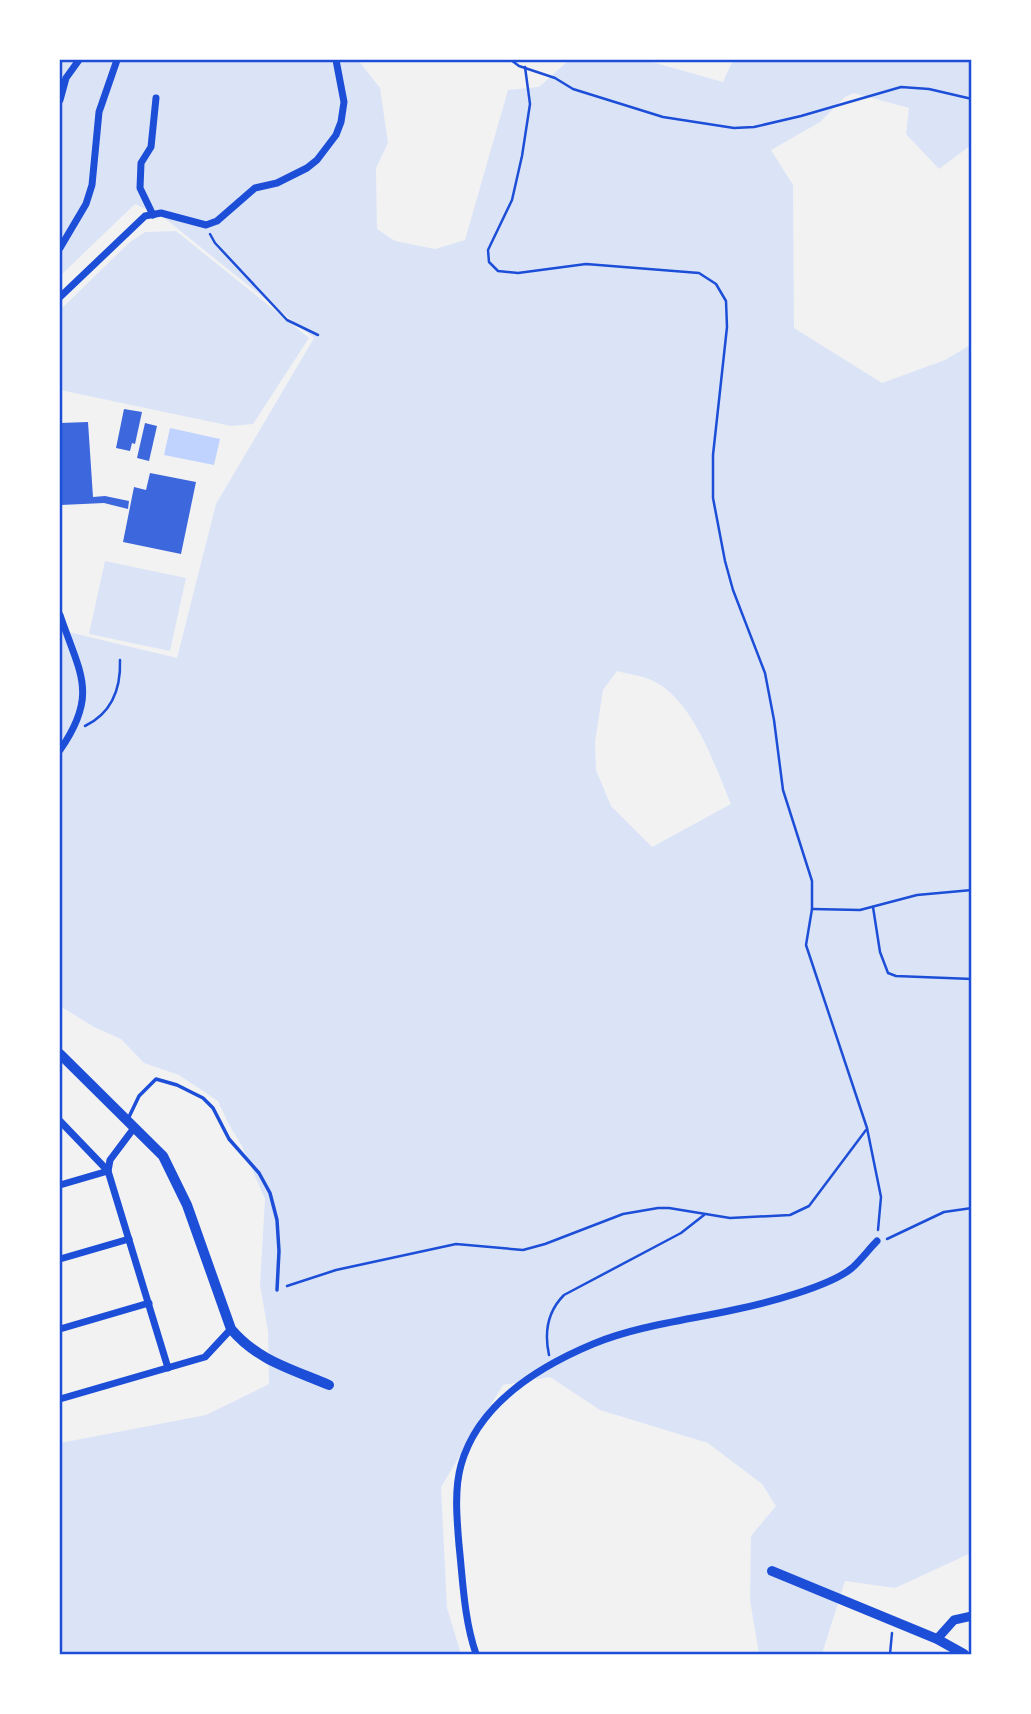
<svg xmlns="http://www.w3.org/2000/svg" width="1031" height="1714" font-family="'IBM Plex Sans',sans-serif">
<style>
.green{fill:#dbe4f7;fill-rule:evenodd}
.water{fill:#bfd3fe}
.building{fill:#3d67dc}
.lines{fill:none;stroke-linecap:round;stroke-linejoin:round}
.path{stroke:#1d4ed8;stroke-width:2.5}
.service{stroke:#1d4ed8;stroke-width:3.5}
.minor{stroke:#1d4ed8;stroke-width:7}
.tertiary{stroke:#1d4ed8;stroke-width:9}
.secondary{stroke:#1d4ed8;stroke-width:10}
.neatline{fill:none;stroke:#1d4ed8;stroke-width:2.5}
</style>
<rect width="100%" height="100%" fill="#f2f2f2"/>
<!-- green -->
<g class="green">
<path d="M60 60H358L380 88 388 143 376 168 377 229 395 241 435 249 465 240 508 90 539 87 569 60H645L723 82 733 60H971V145L939 169 906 134 909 108 854 93 845 97 820 122 771 150 793 185 794 328 882 383 945 360 972 344 971 1553 895 1588 845 1581 822 1654H759L750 1600 751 1536 776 1506 762 1484 708 1443 600 1410 550 1377 503 1385 441 1487 447 1608 461 1654H60V1443L206 1415 269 1384 268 1331 260 1285 265 1199 242 1146 228 1123 218 1101 179 1075 144 1063 121 1039 94 1027 60 1006V630L177 658 216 504 314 338 163 217 135 204 60 276ZM617 671C627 674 639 675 649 679 692 696 714 764 731 804L652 847 611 806 596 770 595 742 603 690Z"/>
<polygon points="176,231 309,338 253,424 231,426 60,390 60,310 130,242 145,232"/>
<polygon points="105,561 186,578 170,651 89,634"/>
</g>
<!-- water -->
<polygon class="water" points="170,428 220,439 214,465 164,455"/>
<!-- building -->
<g class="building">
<polygon points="124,409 142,412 135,444 132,443 130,451 116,448"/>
<polygon points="88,422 93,497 105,496 129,501 128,509 104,503 61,505 60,423"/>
<polygon points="145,423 157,426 149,461 137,458"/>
<polygon points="150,473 196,482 181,554 123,542 134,487 146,490"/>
</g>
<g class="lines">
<!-- path -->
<g class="path">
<polyline points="511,60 519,66 555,78 573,89 663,117 734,128 754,127 801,116 901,87 929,89 972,99"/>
<polyline points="525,67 530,104 522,156 512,200 488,250 489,262 498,271 518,273 586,264 699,273 716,284 726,301 727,327 713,455 713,498 725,561 733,590 765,673 774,720 783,790 812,881 812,909 806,945 867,1128 881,1197 878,1230"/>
<polyline points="210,234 215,243 287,320 318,335"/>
<path d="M85 726C112 713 121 689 120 660"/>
<polyline points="873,907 880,952 888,973 896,976 972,979"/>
<polyline points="812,909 860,910 917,895 972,890"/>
<polyline points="887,1239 944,1212 972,1208"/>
<polyline points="287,1286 336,1270 456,1244 523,1250 545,1244 623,1214 658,1208 669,1208 730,1218 790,1215 809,1206 866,1130"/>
<path d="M549 1355C544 1332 547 1312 564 1295L681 1233 704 1215"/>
<polyline points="890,1654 892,1633"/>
</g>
<!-- service -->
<polyline class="service" points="128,1119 139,1096 156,1079 177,1085 203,1098 213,1108 229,1139 259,1173 270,1193 277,1220 279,1251 277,1290"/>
<!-- minor -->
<g class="minor">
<polyline points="60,100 66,78 79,60"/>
<polyline points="153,215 140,188 141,163 151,147 156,98"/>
<polyline points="60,248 86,204 92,185 99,112 117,60"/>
<polyline points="60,297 145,216 161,213 206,225 217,221 255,188 277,183 307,168 317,160 336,135 341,122 344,102 336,60"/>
<path d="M60 615C80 674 99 694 60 750"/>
<polyline points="60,1121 108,1171 60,1185"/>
<polyline points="134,1128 110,1160 108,1171 168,1368"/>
<polyline points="60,1259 129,1239"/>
<polyline points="60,1329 149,1303"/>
<polyline points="60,1399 205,1357 231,1329"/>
<path d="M476 1654C464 1619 463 1582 459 1545 457 1520 454 1490 461 1465 478 1404 538 1367 593 1344 636 1326 687 1320 733 1310 763 1304 829 1287 852 1268 861 1260 869 1249 877 1241"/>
</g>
<!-- tertiary -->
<polyline class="tertiary" points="937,1639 954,1620 972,1616"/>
<!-- secondary -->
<g class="secondary">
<path d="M60 1054 163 1156 187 1205 231 1329C258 1361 292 1369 329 1385"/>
<polyline points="772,1571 937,1639 964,1654"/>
</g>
</g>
<!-- border -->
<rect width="1031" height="1714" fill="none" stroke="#ffffff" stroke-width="122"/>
<rect x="61" y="61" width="909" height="1592" class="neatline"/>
</svg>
